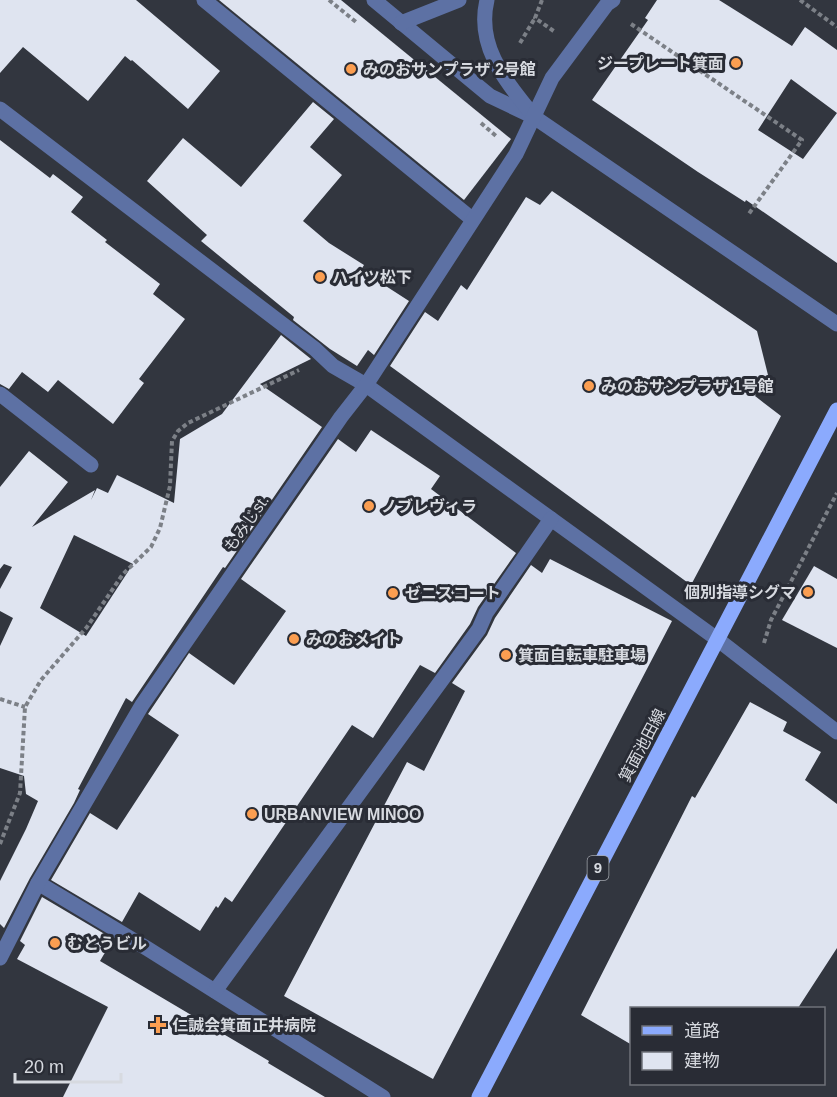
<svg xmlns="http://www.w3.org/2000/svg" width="837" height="1097" font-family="Arial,'Noto Sans JP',sans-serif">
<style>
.building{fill:#dfe4f0;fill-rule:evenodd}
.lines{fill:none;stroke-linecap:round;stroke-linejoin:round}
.path{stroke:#7c8087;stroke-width:4;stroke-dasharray:4.5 3;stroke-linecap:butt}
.minor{stroke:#5d71a4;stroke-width:15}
.major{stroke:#8baafd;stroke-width:15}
.poi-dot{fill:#fb9e51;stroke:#292c35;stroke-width:2}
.labels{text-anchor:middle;stroke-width:6;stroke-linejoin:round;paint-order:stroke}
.shield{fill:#292c35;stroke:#a3a6ad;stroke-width:1.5}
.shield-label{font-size:15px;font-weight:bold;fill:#d7dae0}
.poi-label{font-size:16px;font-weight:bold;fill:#d7dae0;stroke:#292c35;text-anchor:start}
.street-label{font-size:16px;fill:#d7dae0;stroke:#292c35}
</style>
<rect width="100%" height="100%" fill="#32363f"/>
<!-- building -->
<g class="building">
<polygon points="0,0 136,0 220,71 188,109 132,60 131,61 125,56 88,101 23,47 0,73"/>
<polygon points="219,0 341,0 511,139 464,200"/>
<path d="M657 0H719L792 46 805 27 837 50V263L746 200 745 202 698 172 592 100 648 20 645 18ZM791 79 837 113 803 159 758 130Z"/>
<polygon points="313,102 334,119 310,147 342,175 303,221 329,243 364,265 361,270 409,301 374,355 368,350 357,366 330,349 293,320 294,317 201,241 207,235 147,181 183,138 241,187"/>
<polygon points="0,140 50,178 53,174 83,197 71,212 107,240 105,242 160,284 153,294 185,319 139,379 144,383 113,424 58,380 48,392 22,372 9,389 0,384"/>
<polygon points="552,191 757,331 768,375 755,396 781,416 691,585 390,366 425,312 438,321 461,285 467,290 526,197 540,205"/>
<path d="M281 335 311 359 260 384 322 427 225 568 223 567 132 702 126 698 78 789 80 790 74 803 30 878 4 928 0 924V881L26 829 38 801 26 794 24 776 0 768V646L13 618 0 611V589L12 567 4 564 0 569V487L29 451 68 482 32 527 95 490 91 500 97 488 108 493 117 475 174 503 180 439 222 414ZM74 535 133 564 86 636 40 608Z"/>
<polygon points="371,430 440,476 431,489 516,553 478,607 470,624 435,673 420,665 373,738 352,725 232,902 225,897 218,908 216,906 200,931 139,892 122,922 51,880 90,813 117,830 179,735 148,714 189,653 234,685 286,611 241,579 338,439 356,452"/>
<polygon points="550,559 672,621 433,1079 284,996 407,762 424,771 465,691 452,683 487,635 495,618 531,565 542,573"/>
<polygon points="814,566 837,579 837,648 782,620"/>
<polygon points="750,702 787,722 783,731 821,752 805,780 837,804 837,948 798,1008 632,1008 632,1045 581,1015 692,796 695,798"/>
<polygon points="42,897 113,939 100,961 269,1061 268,1063 325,1097 63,1097 108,1007 17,959 25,945 20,941"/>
</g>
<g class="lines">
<!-- path -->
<g class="path">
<polyline points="329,0 356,22"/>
<polyline points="542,0 535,18 555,32"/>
<polyline points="800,0 837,27"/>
<polyline points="631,24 802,140 748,215"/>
<polyline points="520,43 535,18"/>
<polyline points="481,123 496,136"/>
<polyline points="764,643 771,620 837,493"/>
<polyline points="0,699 25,707"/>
<polyline points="0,844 20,793 25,707 41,680 87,627 123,574 151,547 160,528 170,486 172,441 178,431 188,423 299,370"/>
</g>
<!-- minor -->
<g class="minor">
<polyline points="204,0 472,219"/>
<polyline points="374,0 490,96 534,117 837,324"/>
<path d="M487 0C476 46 505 80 532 114"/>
<polyline points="401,23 459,0"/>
<polyline points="0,109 315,349 333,366 366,385 717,639 837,732"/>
<polyline points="0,394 91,465"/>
<polyline points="38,883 148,949 383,1097"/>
<polyline points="0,958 38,883 142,705 341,417 366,385 516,154 552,78 607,4 613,0"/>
<polyline points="215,991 479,629 486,613 551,519"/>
</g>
<!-- major -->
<polyline class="major" points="479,1097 837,410"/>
</g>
<!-- markers -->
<g class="poi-dot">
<circle cx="736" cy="63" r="6"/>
<circle cx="351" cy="69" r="6"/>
<circle cx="320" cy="277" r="6"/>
<circle cx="589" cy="386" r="6"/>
<circle cx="369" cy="506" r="6"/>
<circle cx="808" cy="592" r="6"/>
<circle cx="393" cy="593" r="6"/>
<circle cx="294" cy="639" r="6"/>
<circle cx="506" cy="655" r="6"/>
<circle cx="252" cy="814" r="6"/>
<circle cx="55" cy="943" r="6"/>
<path d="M155 1016h6v6h6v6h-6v6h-6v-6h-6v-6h6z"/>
</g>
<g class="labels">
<!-- shield labels -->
<rect class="shield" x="587.5" y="856" width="21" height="24" rx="4.5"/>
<g class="shield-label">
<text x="598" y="873">9</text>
</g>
<!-- poi labels -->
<g class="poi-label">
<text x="724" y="69" text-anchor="end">ジープレート箕面</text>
<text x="363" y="75">みのおサンプラザ 2号館</text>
<text x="332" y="283">ハイツ松下</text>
<text x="601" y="392">みのおサンプラザ 1号館</text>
<text x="381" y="512">ノブレヴィラ</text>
<text x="796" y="598" text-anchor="end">個別指導シグマ</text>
<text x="405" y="599">ゼニスコート</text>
<text x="306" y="645">みのおメイト</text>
<text x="518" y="661">箕面自転車駐車場</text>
<text x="264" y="820">URBANVIEW MINOO</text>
<text x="67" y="949">むとうビル</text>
<text x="172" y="1031">仁誠会箕面正井病院</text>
</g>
<!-- street labels -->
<g class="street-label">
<text transform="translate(246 523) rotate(-55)" y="6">もみじst.</text>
<text transform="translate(642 745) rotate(-62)" y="6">箕面池田線</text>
</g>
</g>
<!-- legend -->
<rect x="630" y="1007" width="195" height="78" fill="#292c35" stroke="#6f7279" stroke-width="1.5"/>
<rect x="642" y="1026" width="30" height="9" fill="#8baafd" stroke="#6f7279" stroke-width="1.5"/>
<text x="684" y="1037" font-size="18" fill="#d7dae0">道路</text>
<rect x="642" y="1052" width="30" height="18" fill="#dfe4f0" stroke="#6f7279" stroke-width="1.5"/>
<text x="684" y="1067" font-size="18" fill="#d7dae0">建物</text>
<!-- scale -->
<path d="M15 1073v9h106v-9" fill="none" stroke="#d7dae0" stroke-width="3"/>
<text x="24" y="1073" font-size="18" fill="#d7dae0" stroke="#292c35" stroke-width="4.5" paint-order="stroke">20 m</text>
</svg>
